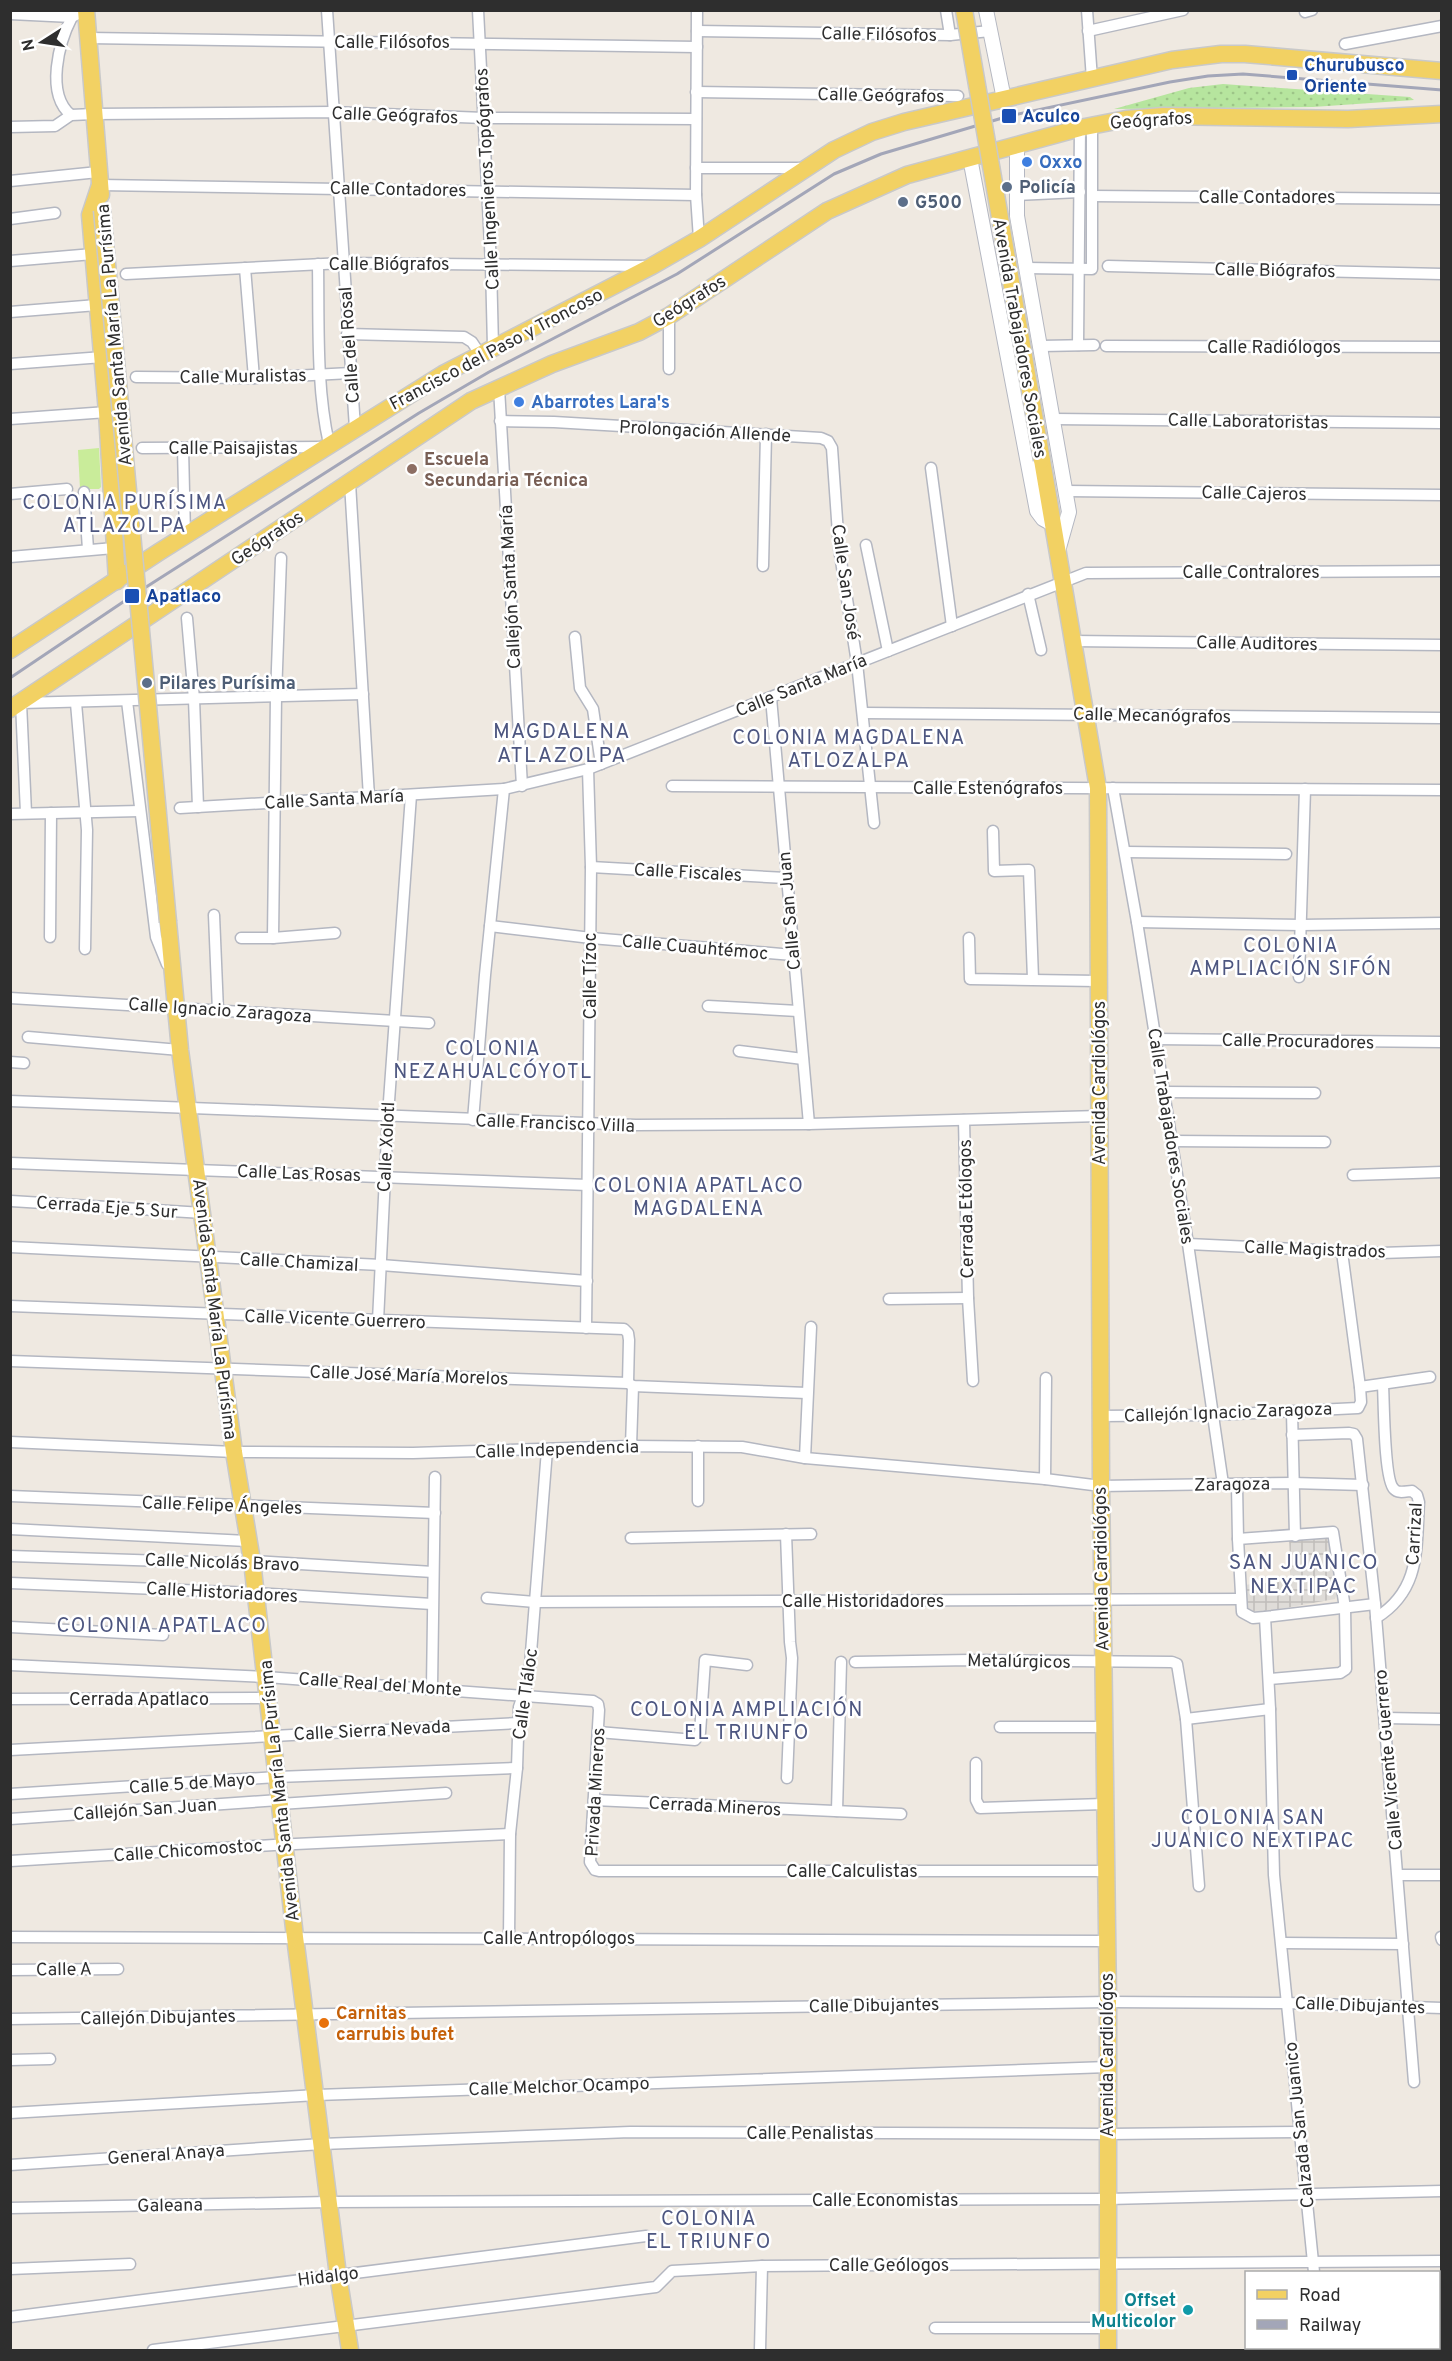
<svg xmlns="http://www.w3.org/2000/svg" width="1452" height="2361" font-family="Overpass,sans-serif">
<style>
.grass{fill:url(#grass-dots)}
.pitch{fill:#c9ec9a}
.plaza{fill:url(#plaza-grid)}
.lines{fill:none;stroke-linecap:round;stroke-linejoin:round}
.minor-casing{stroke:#b4b7c1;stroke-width:13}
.tertiary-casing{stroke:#b4b7c1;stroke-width:16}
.primary-casing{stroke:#c9c9c9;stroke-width:19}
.minor{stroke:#fff;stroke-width:10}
.tertiary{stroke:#fff;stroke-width:14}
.primary{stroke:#f2d163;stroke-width:16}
.rail{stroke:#a3a6b8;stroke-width:3}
.primary-bridge-casing{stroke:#c9c9c9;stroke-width:19;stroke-linecap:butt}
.primary-bridge{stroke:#f2d163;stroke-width:16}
.transit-dot{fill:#1a4fb4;stroke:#fff;stroke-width:2}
.shop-dot{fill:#3f7fe0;stroke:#fff;stroke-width:2}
.service-dot{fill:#5c6f8a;stroke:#fff;stroke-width:2}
.education-dot{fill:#8d6e63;stroke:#fff;stroke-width:2}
.food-dot{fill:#e8710a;stroke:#fff;stroke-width:2}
.culture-dot{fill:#0f9aa8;stroke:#fff;stroke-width:2}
.labels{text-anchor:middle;stroke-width:5;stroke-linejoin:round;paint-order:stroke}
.street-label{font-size:18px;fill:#2e2e2e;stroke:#fff}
.transit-label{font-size:18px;font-weight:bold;fill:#164399;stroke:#fff;text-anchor:start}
.shop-label{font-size:18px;font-weight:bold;fill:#366cbe;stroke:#fff;text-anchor:start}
.service-label{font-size:18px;font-weight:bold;fill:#4e5e75;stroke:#fff;text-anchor:start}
.education-label{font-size:18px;font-weight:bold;fill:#785e54;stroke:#fff;text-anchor:start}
.food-label{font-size:18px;font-weight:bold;fill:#c56008;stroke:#fff;text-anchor:start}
.culture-label{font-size:18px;font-weight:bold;fill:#0d838f;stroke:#fff;text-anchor:end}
.neighbourhood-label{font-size:20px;letter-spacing:1.5px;fill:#4d5680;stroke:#fff}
.quarter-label{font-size:21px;letter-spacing:1.5px;fill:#4d5680;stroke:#fff}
</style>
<defs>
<pattern id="grass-dots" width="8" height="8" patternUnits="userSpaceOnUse" patternTransform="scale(1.5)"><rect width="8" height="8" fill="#b6e59e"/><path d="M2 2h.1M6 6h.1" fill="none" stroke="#9dc588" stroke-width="1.8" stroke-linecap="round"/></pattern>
<pattern id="plaza-grid" width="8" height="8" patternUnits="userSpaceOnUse" patternTransform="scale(1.5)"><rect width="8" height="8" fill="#dfdcd8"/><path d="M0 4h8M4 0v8" fill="none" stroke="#c0bdba"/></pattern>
</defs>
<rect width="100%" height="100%" fill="#efe9e1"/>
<!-- grass -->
<polygon class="grass" points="1223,84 1410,97 1414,100 1313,107 1114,109 1189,88"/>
<!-- pitch -->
<polygon class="pitch" points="99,448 101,487 99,489 80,489 78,450"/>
<!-- plaza -->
<polygon class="plaza" points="1331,1535 1337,1593 1335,1599 1274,1610 1247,1612 1242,1585 1291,1581 1289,1538"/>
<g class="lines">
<defs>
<g id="minor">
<polyline points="327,10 355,428"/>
<polyline points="478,10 491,265 493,347"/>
<polyline points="697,10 696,195 699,239"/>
<polyline points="946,10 950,35"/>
<polyline points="1087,10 1092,79"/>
<polyline points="1305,12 1312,10"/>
<polyline points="10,14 72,17 76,15"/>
<polyline points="697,31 950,35 990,31"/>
<polyline points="1088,31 1183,10"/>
<polyline points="88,38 697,47"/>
<polyline points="1345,44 1442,26"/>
<polyline points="696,92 958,96"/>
<path d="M71 115C45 94 59 42 72 17"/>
<polyline points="10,127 55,126 71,115 94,114 332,112 484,118 696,119"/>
<polyline points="696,168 804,168"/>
<polyline points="10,181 98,172"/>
<polyline points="100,185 696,195"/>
<polyline points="1016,195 1080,192"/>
<polyline points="1092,196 1442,199"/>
<polyline points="10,219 55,213"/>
<polyline points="10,261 93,254"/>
<path d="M318 264C319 323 316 386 329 444"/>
<polyline points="1108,266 1442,274"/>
<polyline points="245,268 254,378"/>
<polyline points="1026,268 1092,269 1092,125"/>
<polyline points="126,274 343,263 648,266"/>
<polyline points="10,312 97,305"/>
<polyline points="669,316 669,369"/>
<polyline points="347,334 464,337 472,342 480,354"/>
<polyline points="1078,345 1080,128"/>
<polyline points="1041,346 1094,345"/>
<polyline points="1106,346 1442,347"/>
<polyline points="10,364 103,357"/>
<polyline points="136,377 254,378 351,373"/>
<polyline points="499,388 522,786"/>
<polyline points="10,419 107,412"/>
<polyline points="1054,419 1442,423"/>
<polyline points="500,421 554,422 821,438 828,441 832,448 839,548 857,663 874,823"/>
<polyline points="142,448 322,447"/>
<polyline points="183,448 185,536"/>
<polyline points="931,468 952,626"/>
<polyline points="350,483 369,797"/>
<polyline points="1066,491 1442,495"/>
<polyline points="84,492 88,549"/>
<polyline points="10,494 67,489"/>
<polyline points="866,545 888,651"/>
<polyline points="10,557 114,548"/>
<polyline points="763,566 766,434"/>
<polyline points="1028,594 1041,650"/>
<polyline points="187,618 194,699 198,807"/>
<polyline points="575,637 580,688 593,709 601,764"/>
<polyline points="1072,641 1442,645"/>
<polyline points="771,698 809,1124"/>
<polyline points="127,701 156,937 167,964"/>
<polyline points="76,703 87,830 85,949"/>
<polyline points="863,713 1442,718"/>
<polyline points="672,786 1442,790"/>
<polyline points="1113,788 1137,922 1188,1244 1223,1484"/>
<polyline points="180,808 504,789 588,769 1086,573 1442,571"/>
<polyline points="26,813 21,703 363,694"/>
<polyline points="10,814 140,811"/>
<polyline points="993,831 994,871 1029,870 1033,979"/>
<polyline points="1125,852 1286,854"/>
<polyline points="591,867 786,878"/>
<polyline points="214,915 218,1011"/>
<polyline points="1137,922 1301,925 1442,923"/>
<polyline points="490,926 591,938 793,955"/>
<polyline points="50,937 51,813"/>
<polyline points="241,938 273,938 335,933"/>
<polyline points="273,938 276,696 281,558"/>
<polyline points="969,938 970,979 1098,981"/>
<polyline points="1299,977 1305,789"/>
<polyline points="10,998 429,1023"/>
<polyline points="708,1006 798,1011"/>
<polyline points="28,1037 180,1050"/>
<polyline points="1155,1039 1442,1042"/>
<polyline points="739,1051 803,1059"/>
<polyline points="10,1062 24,1063"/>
<polyline points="1164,1092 1315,1093"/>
<polyline points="10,1101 636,1125 809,1124 1100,1116"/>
<polyline points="473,1120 485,975 504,789"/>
<polyline points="964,1120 968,1298 973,1381"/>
<polyline points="1171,1141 1325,1142"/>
<polyline points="10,1163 588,1185"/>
<polyline points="1353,1175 1442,1172"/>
<polyline points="11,1201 203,1213"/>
<polyline points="1188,1244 1381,1253 1442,1251"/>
<polyline points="10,1247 381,1265 587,1281"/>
<polyline points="889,1299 968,1298"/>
<polyline points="10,1306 624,1329 628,1333 629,1340 628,1383"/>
<polyline points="378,1321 388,1115 411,795"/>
<polyline points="586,1328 591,867 588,769"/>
<polyline points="10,1361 628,1383 633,1386 807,1393"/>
<polyline points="1360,1387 1430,1377"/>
<polyline points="1292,1412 1295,1536"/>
<polyline points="1101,1416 1213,1415 1358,1408 1361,1402 1360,1387 1342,1252"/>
<polyline points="1292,1435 1349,1433 1354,1434 1357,1439 1375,1604 1414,2082"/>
<polyline points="10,1442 234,1452 413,1453 631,1446 742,1447 805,1458 1045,1479 1101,1486 1293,1483 1363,1485"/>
<polyline points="631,1446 633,1386"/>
<polyline points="698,1446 698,1501"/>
<polyline points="805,1458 811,1327"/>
<polyline points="1045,1479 1046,1378"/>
<polyline points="1237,1485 1238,1539 1242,1612 1253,1618 1265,1617 1375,1604"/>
<polyline points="10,1496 435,1513"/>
<polyline points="10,1529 247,1541"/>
<polyline points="786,1534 790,1642 792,1658 787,1778"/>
<polyline points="631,1538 811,1534"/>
<polyline points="1238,1539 1333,1532 1345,1608 1346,1669 1340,1673 1269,1679"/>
<polyline points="10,1556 226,1563 252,1561 433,1572"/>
<polyline points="10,1583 255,1593 432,1604"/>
<polyline points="487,1598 535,1602 1240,1599"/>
<polyline points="1265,1617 1270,1709 1274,1875 1314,2272"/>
<path d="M1376 1618C1421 1590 1416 1549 1419 1502L1417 1495 1412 1491C1407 1491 1398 1494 1394 1489 1384 1480 1384 1402 1383 1385"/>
<polyline points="10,1627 163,1635"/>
<polyline points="855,1662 970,1660 1172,1662 1177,1664 1186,1719 1199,1886"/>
<polyline points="10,1665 266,1677 593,1701 598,1704 599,1710 590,1862 595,1870 599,1871 1105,1871"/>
<polyline points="432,1688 435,1477"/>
<polyline points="10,1699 268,1698"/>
<polyline points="1385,1718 1442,1719"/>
<polyline points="1186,1719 1270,1709"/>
<polyline points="1000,1727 1103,1727"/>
<polyline points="598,1732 695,1740 700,1733 705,1660 747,1665"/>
<polyline points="10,1750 518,1723"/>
<polyline points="976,1763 976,1800 980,1808 1104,1804"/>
<polyline points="10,1794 277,1777 517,1768"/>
<polyline points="594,1800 901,1814"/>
<polyline points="280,1804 446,1793"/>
<polyline points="837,1811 841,1662"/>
<polyline points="10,1819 279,1800"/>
<polyline points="10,1861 274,1845 510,1834"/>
<polyline points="1398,1875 1442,1875"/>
<polyline points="10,1937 1107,1941"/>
<polyline points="1441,1937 1442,1940"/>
<polyline points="509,1938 510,1834 517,1768 519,1707 529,1678 547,1450"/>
<polyline points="1282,1943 1403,1944"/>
<polyline points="10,1970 118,1969"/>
<polyline points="10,2019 1108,2002 1286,2003 1442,2008"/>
<polyline points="10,2060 50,2059"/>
<polyline points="10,2113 317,2095 1108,2067"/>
<polyline points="10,2165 322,2144 630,2132 1108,2134 1299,2132"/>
<polyline points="10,2208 329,2202 1108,2199 1442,2191"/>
<polyline points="10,2269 130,2264"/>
<polyline points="10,2317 646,2236"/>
<polyline points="935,2328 1107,2328"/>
<polyline points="1323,2348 1323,2350"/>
<polyline points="153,2350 656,2287 672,2271 762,2266 1442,2261"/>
<polyline points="760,2350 762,2266"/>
</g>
<g id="tertiary">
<polyline points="986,10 1004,99"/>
<polyline points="1017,145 1017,216 1069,512 1058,551"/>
<polyline points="970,158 1037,511 1043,519 1052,524"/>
</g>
<g id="primary">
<polyline points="86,10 101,195"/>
<polyline points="100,185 90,215 107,412 117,581"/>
<polyline points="1042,460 1098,788 1101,1486 1108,2002 1108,2350"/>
<polyline points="10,650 159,552 443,374 652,266 699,239 834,150 872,132 904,122 1172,60 1221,54 1245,54 1442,71"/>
<polyline points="10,709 471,401 552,364 639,332 669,316 827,211 907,175 1080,128 1126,119 1163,116 1348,119 1442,114"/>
<polyline points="168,922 180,1050 234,1452 252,1561 295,1937 338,2275 350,2350"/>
</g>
</defs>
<!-- minor casing -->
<use href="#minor" class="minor-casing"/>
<!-- tertiary casing -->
<use href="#tertiary" class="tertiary-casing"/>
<!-- primary casing -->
<use href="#primary" class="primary-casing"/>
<!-- minor -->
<use href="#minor" class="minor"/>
<!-- tertiary -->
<use href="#tertiary" class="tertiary"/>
<!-- primary -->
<use href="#primary" class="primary"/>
<!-- rail -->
<polyline class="rail" points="10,678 132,596 419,413 489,372 677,274 834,174 881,154 1009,116 1170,82 1208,76 1243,74 1442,90"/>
<defs>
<g id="primary-bridge">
<polyline points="964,10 1042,460"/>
<polyline points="102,210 168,922"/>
</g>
</defs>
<!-- primary-bridge casing -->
<use href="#primary-bridge" class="primary-bridge-casing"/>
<!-- primary-bridge -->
<use href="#primary-bridge" class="primary-bridge"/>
</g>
<!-- markers -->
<g class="transit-dot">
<rect x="1286" y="69" width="12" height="12" rx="3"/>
<rect x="1001" y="108" width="16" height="16" rx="3"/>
<rect x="124" y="588" width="16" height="16" rx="3"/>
</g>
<g class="shop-dot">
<circle cx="1027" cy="162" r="6"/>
<circle cx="519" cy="402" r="6"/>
</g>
<g class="service-dot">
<circle cx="1007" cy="187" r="6"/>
<circle cx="903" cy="202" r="6"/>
<circle cx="147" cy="683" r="6"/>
</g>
<circle class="education-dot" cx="412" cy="469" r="6"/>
<circle class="food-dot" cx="324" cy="2023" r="6"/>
<circle class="culture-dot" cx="1188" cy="2310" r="6"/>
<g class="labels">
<!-- street labels -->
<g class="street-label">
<text transform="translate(879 34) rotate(1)" y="6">Calle Filósofos</text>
<text x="392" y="48">Calle Filósofos</text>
<text transform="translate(881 95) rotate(1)" y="6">Calle Geógrafos</text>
<text transform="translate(395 115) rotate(2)" y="6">Calle Geógrafos</text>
<text transform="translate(1151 120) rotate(-4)" y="6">Geógrafos</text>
<text transform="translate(487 179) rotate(-93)" y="6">Calle Ingenieros Topógrafos</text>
<text transform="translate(398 189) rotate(1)" y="6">Calle Contadores</text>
<text x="1267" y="203">Calle Contadores</text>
<text x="389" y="270">Calle Biógrafos</text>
<text transform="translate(1275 270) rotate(1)" y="6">Calle Biógrafos</text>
<text transform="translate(689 301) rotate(-32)" y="6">Geógrafos</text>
<text transform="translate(114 335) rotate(-95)" y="6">Avenida Santa María La Purísima</text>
<text transform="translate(1020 338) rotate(80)" y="6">Avenida Trabajadores Sociales</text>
<text transform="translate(349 345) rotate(-94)" y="6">Calle del Rosal</text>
<text x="1274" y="353">Calle Radiólogos</text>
<text transform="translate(496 349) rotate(-28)" y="6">Francisco del Paso y Troncoso</text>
<text transform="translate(243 376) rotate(-1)" y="6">Calle Muralistas</text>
<text transform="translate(1248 421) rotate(1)" y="6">Calle Laboratoristas</text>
<text transform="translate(705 431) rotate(3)" y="6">Prolongación Allende</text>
<text x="233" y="454">Calle Paisajistas</text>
<text transform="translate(1254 493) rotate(1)" y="6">Calle Cajeros</text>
<text transform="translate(267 538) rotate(-34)" y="6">Geógrafos</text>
<text x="1251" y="578">Calle Contralores</text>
<text transform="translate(846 582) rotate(82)" y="6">Calle San José</text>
<text transform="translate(510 587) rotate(-93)" y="6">Callejón Santa María</text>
<text transform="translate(1257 643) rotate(1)" y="6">Calle Auditores</text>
<text transform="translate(801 685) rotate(-22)" y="6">Calle Santa María</text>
<text transform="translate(1152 715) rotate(1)" y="6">Calle Mecanógrafos</text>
<text x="988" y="794">Calle Estenógrafos</text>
<text transform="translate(334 799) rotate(-3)" y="6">Calle Santa María</text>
<text transform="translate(688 872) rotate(3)" y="6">Calle Fiscales</text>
<text transform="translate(789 911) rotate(-95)" y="6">Calle San Juan</text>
<text transform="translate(695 947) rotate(5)" y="6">Calle Cuauhtémoc</text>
<text transform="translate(590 976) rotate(-90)" y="6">Calle Tízoc</text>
<text transform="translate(220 1010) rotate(4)" y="6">Calle Ignacio Zaragoza</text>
<text transform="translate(1298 1041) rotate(1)" y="6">Calle Procuradores</text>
<text transform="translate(1099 1083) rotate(-90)" y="6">Avenida Cardiológos</text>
<text transform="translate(555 1123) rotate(2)" y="6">Calle Francisco Villa</text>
<text transform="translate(1171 1136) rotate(81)" y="6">Calle Trabajadores Sociales</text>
<text transform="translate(386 1147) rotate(-87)" y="6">Calle Xolotl</text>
<text transform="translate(299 1173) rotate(2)" y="6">Calle Las Rosas</text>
<text transform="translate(107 1207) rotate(4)" y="6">Cerrada Eje 5 Sur</text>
<text transform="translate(966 1209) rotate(-91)" y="6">Cerrada Etólogos</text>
<text transform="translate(1315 1249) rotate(2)" y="6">Calle Magistrados</text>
<text transform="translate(299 1262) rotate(3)" y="6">Calle Chamizal</text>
<text transform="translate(215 1309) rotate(83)" y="6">Avenida Santa María La Purísima</text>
<text transform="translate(335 1319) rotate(2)" y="6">Calle Vicente Guerrero</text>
<text transform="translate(409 1375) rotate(2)" y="6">Calle José María Morelos</text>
<text transform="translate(1228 1412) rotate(-2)" y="6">Callejón Ignacio Zaragoza</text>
<text transform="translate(557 1449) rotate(-2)" y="6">Calle Independencia</text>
<text transform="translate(1232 1484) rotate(-1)" y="6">Zaragoza</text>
<text transform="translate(222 1505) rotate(2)" y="6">Calle Felipe Ángeles</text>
<text transform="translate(1414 1534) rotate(-87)" y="6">Carrizal</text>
<text transform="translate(222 1562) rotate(2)" y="6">Calle Nicolás Bravo</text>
<text transform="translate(1101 1569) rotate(-91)" y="6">Avenida Cardiológos</text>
<text transform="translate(222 1592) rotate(3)" y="6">Calle Historiadores</text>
<text x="863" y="1607">Calle Historidadores</text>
<text transform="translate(1019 1661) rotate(1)" y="6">Metalúrgicos</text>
<text transform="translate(380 1684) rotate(4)" y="6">Calle Real del Monte</text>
<text transform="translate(525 1694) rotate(-82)" y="6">Calle Tláloc</text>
<text x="139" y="1705">Cerrada Apatlaco</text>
<text transform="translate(372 1730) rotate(-3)" y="6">Calle Sierra Nevada</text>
<text transform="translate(1388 1760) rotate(-95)" y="6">Calle Vicente Guerrero</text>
<text transform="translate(192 1783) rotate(-4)" y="6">Calle 5 de Mayo</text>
<text transform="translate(279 1791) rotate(-96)" y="6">Avenida Santa María La Purísima</text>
<text transform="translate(595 1792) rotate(-87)" y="6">Privada Mineros</text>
<text transform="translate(715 1806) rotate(3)" y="6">Cerrada Mineros</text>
<text transform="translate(145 1809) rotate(-4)" y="6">Callejón San Juan</text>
<text transform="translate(188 1850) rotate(-4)" y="6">Calle Chicomostoc</text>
<text x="852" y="1877">Calle Calculistas</text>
<text x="559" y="1944">Calle Antropólogos</text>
<text transform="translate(64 1969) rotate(-1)" y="6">Calle A</text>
<text transform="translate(874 2005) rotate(-1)" y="6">Calle Dibujantes</text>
<text transform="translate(1360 2005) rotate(2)" y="6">Calle Dibujantes</text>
<text transform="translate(158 2017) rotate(-1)" y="6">Callejón Dibujantes</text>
<text transform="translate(1107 2055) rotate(-90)" y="6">Avenida Cardiológos</text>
<text transform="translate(559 2086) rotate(-2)" y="6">Calle Melchor Ocampo</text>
<text transform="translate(1299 2125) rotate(-96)" y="6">Calzada San Juanico</text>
<text x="810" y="2139">Calle Penalistas</text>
<text transform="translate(166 2154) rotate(-4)" y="6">General Anaya</text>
<text x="885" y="2206">Calle Economistas</text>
<text transform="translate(170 2205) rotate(-1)" y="6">Galeana</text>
<text x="889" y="2271">Calle Geólogos</text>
<text transform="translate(328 2276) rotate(-7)" y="6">Hidalgo</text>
</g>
<!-- transit labels -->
<g class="transit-label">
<text x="1304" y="71">Churubusco<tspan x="1304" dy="21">Oriente</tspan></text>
<text x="1022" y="122">Aculco</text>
<text x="146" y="602">Apatlaco</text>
</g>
<!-- shop labels -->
<g class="shop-label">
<text x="1039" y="168">Oxxo</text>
<text x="531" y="408">Abarrotes Lara's</text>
</g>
<!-- service labels -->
<g class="service-label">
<text x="1019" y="193">Policía</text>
<text x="915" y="208">G500</text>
<text x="159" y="689">Pilares Purísima</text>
</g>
<!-- education labels -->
<g class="education-label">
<text x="424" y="465">Escuela<tspan x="424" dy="21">Secundaria Técnica</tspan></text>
</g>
<!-- food labels -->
<g class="food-label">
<text x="336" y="2019">Carnitas<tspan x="336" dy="21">carrubis bufet</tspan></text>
</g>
<!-- culture labels -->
<g class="culture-label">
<text x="1176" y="2306">Offset<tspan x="1176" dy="21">Multicolor</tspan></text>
</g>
<!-- neighbourhood labels -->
<g class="neighbourhood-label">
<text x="125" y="509">COLONIA PURÍSIMA<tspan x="125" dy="23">ATLAZOLPA</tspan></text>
<text x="849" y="744">COLONIA MAGDALENA<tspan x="849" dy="23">ATLOZALPA</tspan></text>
<text x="1291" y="952">COLONIA<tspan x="1291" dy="23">AMPLIACIÓN SIFÓN</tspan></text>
<text x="493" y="1055">COLONIA<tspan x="493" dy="23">NEZAHUALCÓYOTL</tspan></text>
<text x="699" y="1192">COLONIA APATLACO<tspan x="699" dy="23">MAGDALENA</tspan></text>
<text x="162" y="1632">COLONIA APATLACO</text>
<text x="747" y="1716">COLONIA AMPLIACIÓN<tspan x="747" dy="23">EL TRIUNFO</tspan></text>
<text x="1253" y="1824">COLONIA SAN<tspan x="1253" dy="23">JUANICO NEXTIPAC</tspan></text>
<text x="709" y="2225">COLONIA<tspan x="709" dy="23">EL TRIUNFO</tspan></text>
</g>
<!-- quarter labels -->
<g class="quarter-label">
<text x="562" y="738">MAGDALENA<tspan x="562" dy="24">ATLAZOLPA</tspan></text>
<text x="1304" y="1569">SAN JUANICO<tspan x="1304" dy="24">NEXTIPAC</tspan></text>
</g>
</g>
<!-- border -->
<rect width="1452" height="2361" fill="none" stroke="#2e2e2e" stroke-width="24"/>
<!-- legend -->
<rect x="1245" y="2271" width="195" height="78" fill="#ffffff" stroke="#ababab" stroke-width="1.5"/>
<rect x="1257" y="2290" width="30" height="9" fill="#f2d163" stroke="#ababab" stroke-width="1.5"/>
<text x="1299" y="2301" font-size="18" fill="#2e2e2e">Road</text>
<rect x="1257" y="2320" width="30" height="9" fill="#a3a6b8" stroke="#ababab" stroke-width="1.5"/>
<text x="1299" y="2331" font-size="18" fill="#2e2e2e">Railway</text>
<!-- north arrow -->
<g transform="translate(42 42) rotate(258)" stroke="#ffffff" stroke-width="4.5" paint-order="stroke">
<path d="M0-4.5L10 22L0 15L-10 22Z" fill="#2e2e2e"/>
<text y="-9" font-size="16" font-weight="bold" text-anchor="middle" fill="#2e2e2e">N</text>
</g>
</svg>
